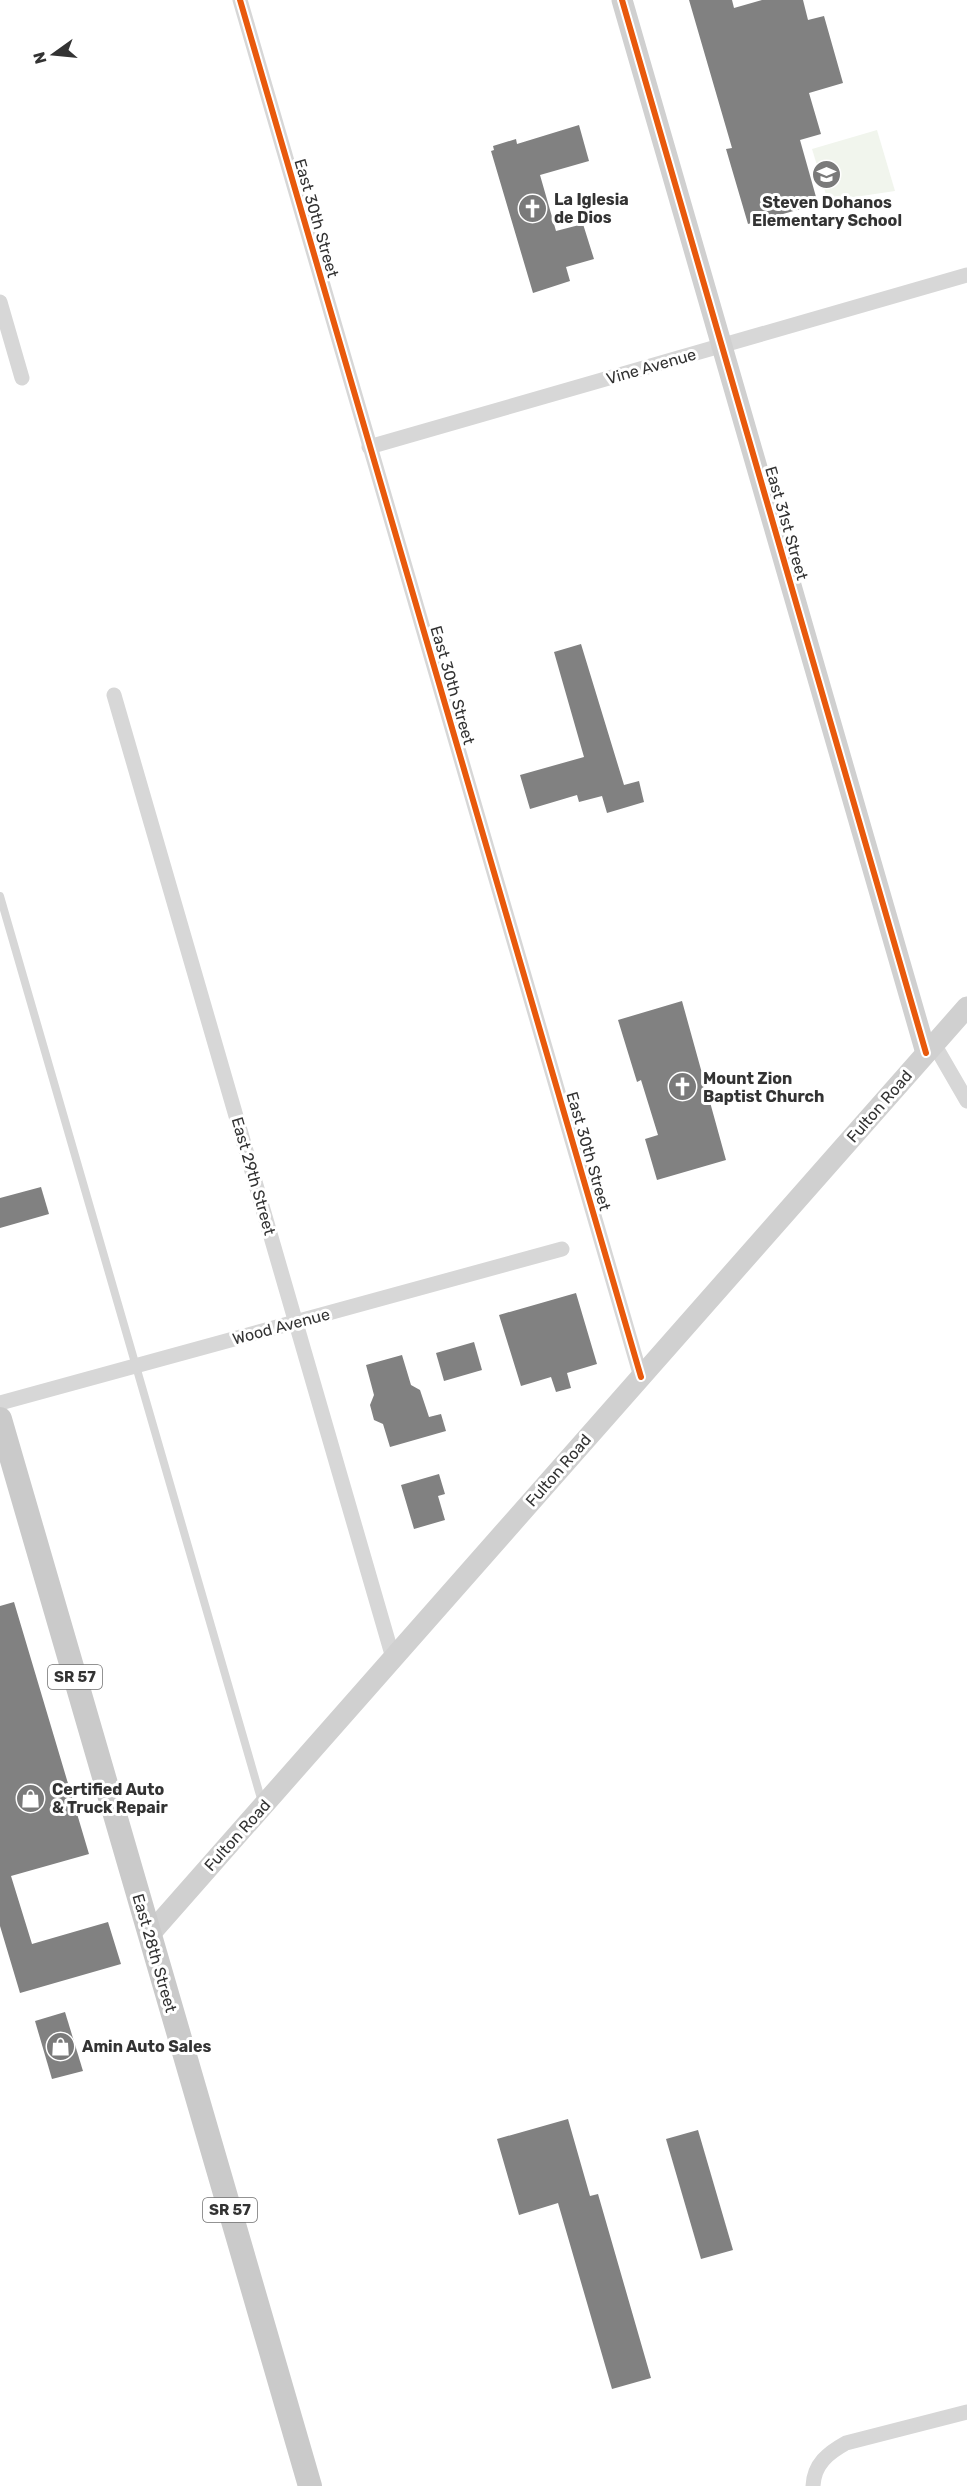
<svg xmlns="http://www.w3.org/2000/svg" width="967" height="2486" font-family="Rubik,sans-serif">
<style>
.green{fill:#f1f5ed}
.building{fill:#818181}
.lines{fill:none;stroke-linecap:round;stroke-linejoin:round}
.lane{stroke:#d7d7d7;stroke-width:8}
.street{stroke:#d7d7d7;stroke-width:15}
.secondary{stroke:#d0d0d0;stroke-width:21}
.primary{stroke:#cacaca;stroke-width:24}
.cycleway-casing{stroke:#fff;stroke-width:10}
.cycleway{stroke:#e8590c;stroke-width:6}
.labels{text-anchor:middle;stroke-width:6;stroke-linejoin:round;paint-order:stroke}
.shield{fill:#fff;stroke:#707070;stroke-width:1.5}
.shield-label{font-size:15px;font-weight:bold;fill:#333}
.poi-label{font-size:16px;font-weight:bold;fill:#333;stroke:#fff;text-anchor:start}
.street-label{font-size:16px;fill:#333;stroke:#fff}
</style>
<rect width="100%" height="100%" fill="#fff"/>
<!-- green -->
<polygon class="green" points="877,130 895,191 828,201 812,149"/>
<!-- building -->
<g class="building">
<polygon points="689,0 732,0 734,8 762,0 803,0 808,20 824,16 843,83 809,93 821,134 800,140 818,204 748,224 726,149 732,148"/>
<polygon points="579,125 589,161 540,175 556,231 583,224 594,259 566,267 570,281 533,293 491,151 494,150 493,146 516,139 517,144"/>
<polygon points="581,644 624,785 639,781 644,802 607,813 602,796 579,802 577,795 530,809 520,775 584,757 554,652"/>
<polygon points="682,1001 726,1160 657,1180 645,1139 658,1135 641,1080 637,1082 618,1020"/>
<polygon points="41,1187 49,1214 0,1228 0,1198"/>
<polygon points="576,1293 597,1364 567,1373 571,1388 556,1392 551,1377 521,1386 499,1315"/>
<polygon points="474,1342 482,1370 444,1381 436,1353"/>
<polygon points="402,1355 411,1385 420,1390 429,1417 441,1414 446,1431 390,1447 383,1424 374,1420 370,1405 374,1395 366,1365"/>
<polygon points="439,1474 445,1494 438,1496 445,1520 414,1529 401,1485"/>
<polygon points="14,1602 89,1854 11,1876 32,1944 108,1922 121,1964 20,1993 0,1926 0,1606"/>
<polygon points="65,2012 83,2071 52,2079 35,2021"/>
<polygon points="568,2119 590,2196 598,2194 651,2378 612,2389 558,2203 519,2215 497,2139"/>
<polygon points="698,2130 733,2250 701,2259 666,2139"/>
</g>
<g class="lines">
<!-- lane -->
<polyline class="lane" points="0,896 262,1802"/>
<!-- street -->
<g class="street">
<polyline points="240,0 641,1377"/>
<polyline points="0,302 22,378"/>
<polyline points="369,447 967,275"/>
<polyline points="114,695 393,1658"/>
<polyline points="934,1044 967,1101"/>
<polyline points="0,1403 562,1249"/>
<path d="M813 2486C814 2464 828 2453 846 2443L967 2412"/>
</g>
<!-- secondary -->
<g class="secondary">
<polyline points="622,0 926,1053"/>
<polyline points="150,1934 967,1007"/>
</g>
<!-- primary -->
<polyline class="primary" points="0,1419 310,2486"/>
<defs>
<g id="cycleway">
<polyline points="240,0 641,1377"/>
<polyline points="622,0 926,1053"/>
</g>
</defs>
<!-- cycleway casing -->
<use href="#cycleway" class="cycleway-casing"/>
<!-- cycleway -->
<use href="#cycleway" class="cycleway"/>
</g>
<!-- icons -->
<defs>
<symbol id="school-disc" viewBox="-11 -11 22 22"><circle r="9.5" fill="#7a7a7a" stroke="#fff"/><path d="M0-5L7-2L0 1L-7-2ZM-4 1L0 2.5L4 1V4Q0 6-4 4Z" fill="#fff"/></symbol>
<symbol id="church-disc" viewBox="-11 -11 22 22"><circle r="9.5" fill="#7a7a7a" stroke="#fff"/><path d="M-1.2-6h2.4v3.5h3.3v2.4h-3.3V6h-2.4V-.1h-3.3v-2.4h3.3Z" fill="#fff"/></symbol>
<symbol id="shop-disc" viewBox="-11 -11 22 22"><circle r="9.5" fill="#7a7a7a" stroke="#fff"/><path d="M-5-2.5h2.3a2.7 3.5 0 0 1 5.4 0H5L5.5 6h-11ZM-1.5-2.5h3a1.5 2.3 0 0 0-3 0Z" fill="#fff"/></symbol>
</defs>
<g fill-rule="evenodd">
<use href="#school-disc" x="810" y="158" width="33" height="33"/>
<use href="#church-disc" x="516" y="192" width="33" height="33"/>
<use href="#church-disc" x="666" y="1070" width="33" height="33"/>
<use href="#shop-disc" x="14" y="1782" width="33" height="33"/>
<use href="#shop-disc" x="44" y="2030" width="33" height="33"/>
</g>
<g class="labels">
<!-- shield labels -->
<g class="shield">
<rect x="48" y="1665" width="54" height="24" rx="4.5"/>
<rect x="203" y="2198" width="54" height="24" rx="4.5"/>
</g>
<g class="shield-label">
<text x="75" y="1682">SR 57</text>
<text x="230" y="2215">SR 57</text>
</g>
<!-- poi labels -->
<g class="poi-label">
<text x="554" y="205">La Iglesia<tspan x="554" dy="18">de Dios</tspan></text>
<text x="827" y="208" text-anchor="middle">Steven Dohanos<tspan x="827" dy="18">Elementary School</tspan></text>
<text x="703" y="1084">Mount Zion<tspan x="703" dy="18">Baptist Church</tspan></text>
<text x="52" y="1795">Certified Auto<tspan x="52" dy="18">&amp; Truck Repair</tspan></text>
<text x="82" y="2052">Amin Auto Sales</text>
</g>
<!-- street labels -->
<g class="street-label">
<text transform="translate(317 218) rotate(74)" y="6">East 30th Street</text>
<text transform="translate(651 366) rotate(-16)" y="6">Vine Avenue</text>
<text transform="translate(787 523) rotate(74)" y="6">East 31st Street</text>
<text transform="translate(453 685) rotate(74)" y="6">East 30th Street</text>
<text transform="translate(879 1106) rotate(-49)" y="6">Fulton Road</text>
<text transform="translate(589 1151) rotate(74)" y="6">East 30th Street</text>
<text transform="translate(254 1176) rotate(74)" y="6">East 29th Street</text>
<text transform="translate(281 1326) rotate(-15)" y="6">Wood Avenue</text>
<text transform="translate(558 1470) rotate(-49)" y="6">Fulton Road</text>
<text transform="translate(237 1835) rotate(-48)" y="6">Fulton Road</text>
<text transform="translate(155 1953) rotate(74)" y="6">East 28th Street</text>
</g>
</g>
<!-- north arrow -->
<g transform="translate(54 54) rotate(255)" stroke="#ffffff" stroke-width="4.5" paint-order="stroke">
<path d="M0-4.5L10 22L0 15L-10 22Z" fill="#333333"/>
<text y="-9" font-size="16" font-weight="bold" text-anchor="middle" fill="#333333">N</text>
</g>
</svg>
